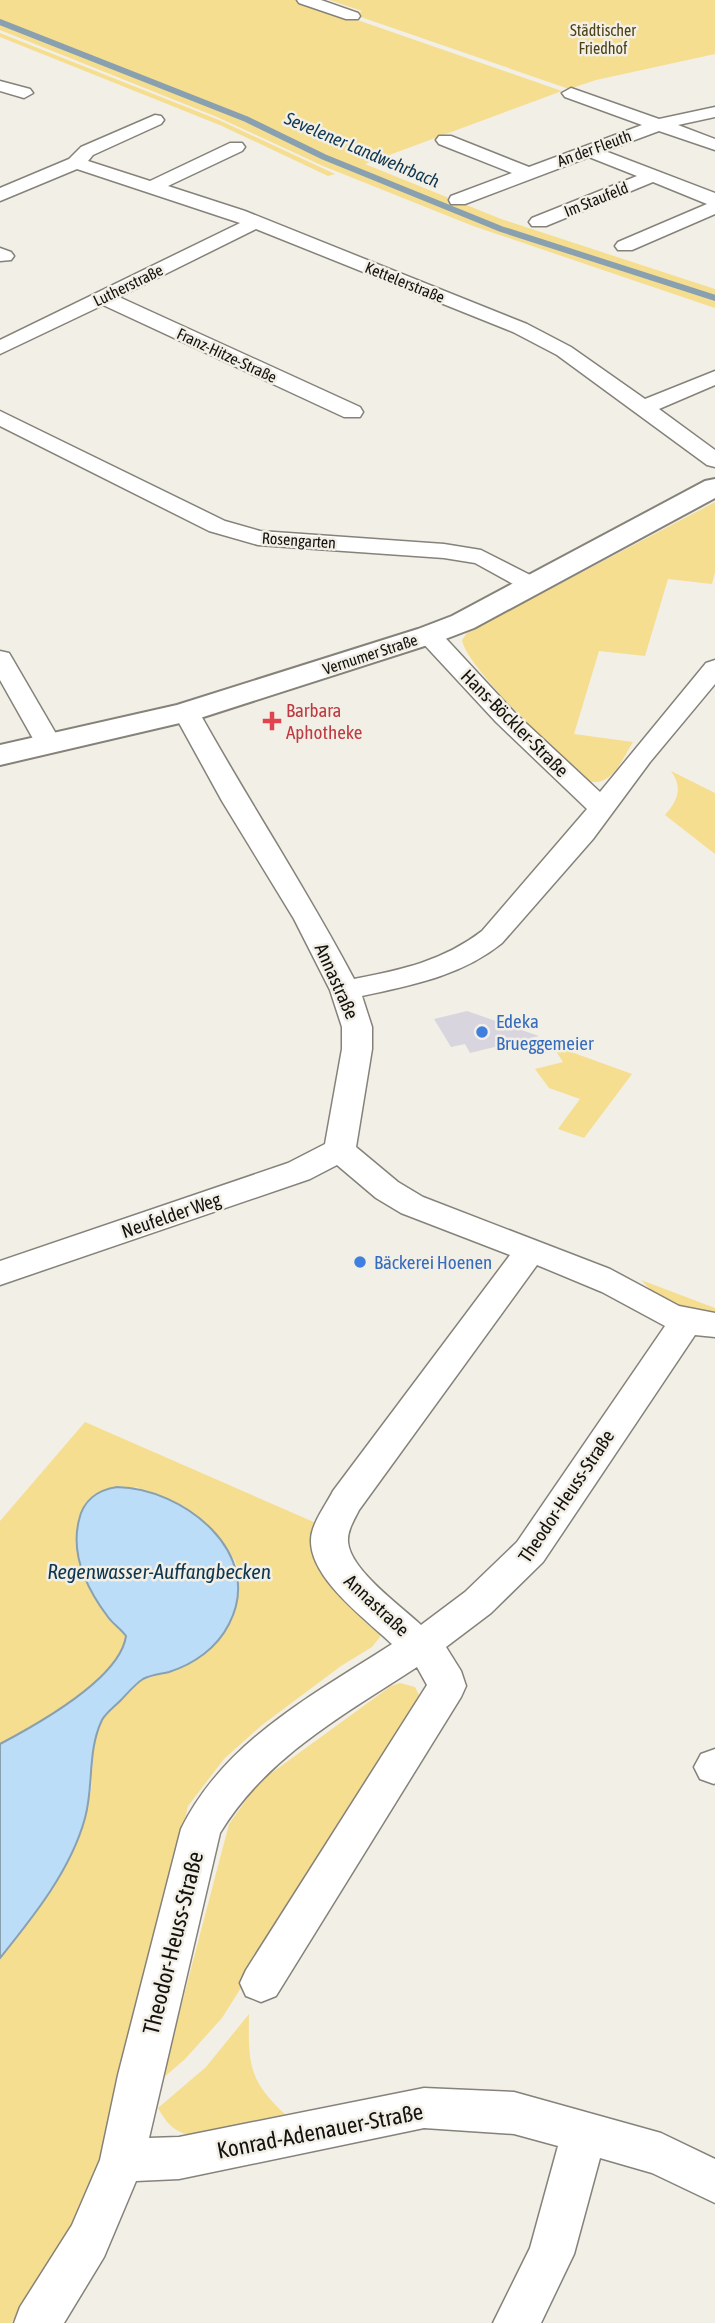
<svg xmlns="http://www.w3.org/2000/svg" width="715" height="2323" font-family="'Asap Condensed',sans-serif">
<style>
.green{fill:#f6de90}
.water{fill:#bbddf7;stroke:#89a0b1;stroke-width:2}
.lines{fill:none;stroke-linecap:round;stroke-linejoin:round}
.stream{stroke:#89a0b1;stroke-width:6}
.building{fill:#d8d5de}
.street-casing{stroke:#85827a;stroke-width:3}
.secondary-casing{stroke:#85827a;stroke-width:4}
.street{fill:#fff;fill-rule:evenodd}
.secondary{fill:#fff;fill-rule:evenodd}
.health-dot{fill:#e0444e;stroke:#f2efe6;stroke-width:2.5}
.shop-dot{fill:#3f7fe0;stroke:#f2efe6;stroke-width:2.5}
.labels{text-anchor:middle;stroke-width:5;stroke-linejoin:round;paint-order:stroke}
.far-park-label{font-size:16px;fill:#4c4014;stroke:#f2efe6}
.far-street-label{font-size:16px;fill:#13120f;stroke:#f2efe6}
.far-water-label{font-size:18px;font-style:italic;fill:#0e364f;stroke:#f2efe6}
.health-label{font-size:19px;fill:#be3a42;stroke:#f2efe6;text-anchor:start}
.street-label{font-size:19px;fill:#13120f;stroke:#f2efe6}
.shop-label{font-size:19px;fill:#366cbe;stroke:#f2efe6;text-anchor:start}
.water-label{font-size:21px;font-style:italic;fill:#0e364f;stroke:#f2efe6}
.near-street-label{font-size:23px;fill:#13120f;stroke:#f2efe6}
</style>
<rect width="100%" height="100%" fill="#f2efe6"/>
<!-- green -->
<g class="green">
<polygon points="0,0 300,0 562,91 365,164 501,219 715,289 715,308 473,226 323,166 217,117 0,30"/>
<polygon points="329,0 715,0 715,54 596,80 569,89 355,15 362,11"/>
<polygon points="0,33 219,120 335,174 328,176 222,126 0,37"/>
<path d="M715 502V572L712 584 668 579 645 656 599 651 574 734 633 742C622 759 612 788 588 781 563 760 466 667 462 640L467 633Z"/>
<path d="M671 771 715 793V854L665 815C678 801 683 787 671 771Z"/>
<polygon points="552,1045 632,1074 584,1138 558,1129 580,1099 549,1088 535,1069 563,1062"/>
<path d="M641 1280 715 1308V1314C686 1314 660 1301 641 1280Z"/>
<path d="M85 1422 316 1523C305 1586 342 1591 381 1628L380 1637 372 1647 341 1666 262 1725 224 1759 188 1806 108 2143 80 2211 45 2273 11 2323H0V1958L38 1909 74 1848 91 1791 94 1742 103 1717 142 1680 171 1671 201 1657 210 1648 220 1637 240 1579 235 1561 223 1543 184 1506 136 1487 76 1532C76 1563 89 1591 107 1616 113 1623 121 1628 126 1637 120 1680 37 1725 0 1744V1521Z"/>
<polygon points="400,1683 415,1687 422,1701 222,2018 185,2059 162,2079 229,1824 251,1793 266,1777 391,1686"/>
<path d="M249 2014C248 2066 249 2082 289 2118 271 2122 253 2126 235 2130 201 2137 177 2144 158 2108L206 2067Z"/>
</g>
<!-- water -->
<path class="water" d="M117 1487C183 1488 266 1553 229 1624 217 1648 194 1664 169 1672 161 1674 151 1675 143 1679 135 1684 127 1694 120 1701 114 1707 106 1713 102 1720 87 1751 94 1786 85 1818 71 1870 33 1917 0 1958V1744C36 1725 120 1679 126 1636 121 1629 113 1624 108 1617 87 1589 70 1555 79 1520 83 1501 97 1490 117 1487Z"/>
<g class="lines">
<!-- stream -->
<polyline class="stream" points="0,22 246,119 324,157 501,229 715,298"/>
</g>
<!-- building -->
<polygon class="building" points="467,1011 539,1036 470,1053 465,1044 451,1047 434,1019"/>
<g class="lines">
<defs>
<g id="street">
<polygon points="297,0 321,0 358,13 360,16 358,19 346,19 299,3"/>
<polygon points="0,81 30,89 33,93 24,98 0,91"/>
<polygon points="571,88 659,119 715,107 715,117 678,125 715,139 715,150 659,131 605,151 715,193 715,214 632,250 618,250 615,246 618,242 707,204 653,182 546,226 532,226 529,222 532,218 637,176 589,157 465,204 451,204 449,200 451,196 512,173 439,144 436,140 439,136 451,136 529,167 642,125 565,97 562,93"/>
<polygon points="155,115 161,116 164,120 161,124 93,155 88,161 150,181 230,143 242,143 245,147 242,151 168,186 245,211 527,324 571,347 645,399 715,371 715,385 659,409 715,450 715,467 707,465 557,355 513,332 256,229 119,297 360,407 363,412 360,417 344,417 103,305 0,354 0,340 240,223 77,169 0,201 0,188 69,159 81,147"/>
<polygon points="0,248 11,252 14,256 11,260 0,261"/>
<polygon points="0,411 225,521 260,531 444,544 481,550 540,580 544,585 540,590 532,592 524,590 475,563 444,558 258,545 209,531 0,426"/>
<path d="M429 628 438 630 514 712 600 792 706 663 715 660V684L650 762 593 839 502 943C461 976 412 985 362 996L372 1027V1049L356 1147 398 1182 423 1197 610 1269 679 1306 715 1313V1337L695 1335 543 1562 491 1613 446 1647 461 1671 466 1686 461 1697 276 1996 261 2002 246 1996 240 1983 246 1970 427 1685 417 1667C345 1714 266 1757 220 1833L149 2138 179 2137 424 2088 514 2092 661 2133 715 2159V2203L652 2173 600 2158 574 2254 541 2323H493L530 2248 558 2146 514 2134 424 2128 179 2179 136 2181 104 2257 64 2323H14L20 2307 72 2225 100 2160 118 2075 181 1829C224 1741 313 1695 392 1644 367 1620 310 1579 311 1540 311 1524 326 1505 333 1491L510 1255 401 1213 376 1198 337 1165 310 1179 0 1285V1261L288 1163 325 1144 342 1049V1027L330 990 294 919 222 801 173 712 177 707 186 704 195 707 199 712C249 802 306 888 354 979 401 970 443 961 482 931L587 809 496 722 420 640 417 635 420 630ZM537 1265 602 1292 665 1326 517 1542 465 1592 421 1625C401 1606 350 1570 348 1542 347 1531 354 1520 359 1510Z"/>
<polygon points="0,651 9,653 12,658 62,744 58,750 49,752 40,750 36,744 0,680"/>
<polygon points="715,1749 715,1783 714,1784 700,1779 694,1767 701,1754"/>
</g>
<polygon id="secondary" points="715,479 715,498 474,628 440,641 197,719 0,765 0,745 177,705 418,629 452,616 705,481"/>
</defs>
<!-- street casing -->
<use href="#street" class="street-casing"/>
<!-- secondary casing -->
<use href="#secondary" class="secondary-casing"/>
<!-- street -->
<use href="#street" class="street"/>
<!-- secondary -->
<use href="#secondary" class="secondary"/>
</g>
<!-- markers -->
<path class="health-dot" d="M268.5 710.5h7v7h7v7h-7v7h-7v-7h-7v-7h7z"/>
<g class="shop-dot">
<circle cx="482" cy="1032" r="7"/>
<circle cx="360" cy="1262" r="7"/>
</g>
<g class="labels">
<!-- far-park labels -->
<g class="far-park-label">
<text x="603" y="36">Städtischer<tspan x="603" dy="18">Friedhof</tspan></text>
</g>
<!-- far-street labels -->
<g class="far-street-label">
<text transform="translate(594 148) rotate(-20)" y="6">An der Fleuth</text>
<text transform="translate(596 199) rotate(-22)" y="6">Im Staufeld</text>
<text transform="translate(405 282) rotate(22)" y="6">Kettelerstraße</text>
<text transform="translate(128 285) rotate(-26)" y="6">Lutherstraße</text>
<text transform="translate(227 355) rotate(25)" y="6">Franz-Hitze-Straße</text>
<text transform="translate(299 540) rotate(4)" y="6">Rosengarten</text>
<text transform="translate(370 654) rotate(-18)" y="6">Vernumer Straße</text>
</g>
<!-- far-water labels -->
<g class="far-water-label">
<text transform="translate(362 150) rotate(23)" y="6">Sevelener Landwehrbach</text>
</g>
<!-- health labels -->
<g class="health-label">
<text x="286" y="717">Barbara<tspan x="286" dy="22">Aphotheke</tspan></text>
</g>
<!-- street labels -->
<g class="street-label">
<text transform="translate(515 723) rotate(45)" y="7">Hans-Böckler-Straße</text>
<text transform="translate(337 981) rotate(66)" y="7">Annastraße</text>
<text transform="translate(171 1215) rotate(-19)" y="7">Neufelder Weg</text>
<text transform="translate(566 1496) rotate(-56)" y="7">Theodor-Heuss-Straße</text>
<text transform="translate(377 1605) rotate(43)" y="7">Annastraße</text>
</g>
<!-- shop labels -->
<g class="shop-label">
<text x="496" y="1028">Edeka<tspan x="496" dy="22">Brueggemeier</tspan></text>
<text x="374" y="1269">Bäckerei Hoenen</text>
</g>
<!-- water labels -->
<g class="water-label">
<text x="159" y="1579">Regenwasser-Auffangbecken</text>
</g>
<!-- near-street labels -->
<g class="near-street-label">
<text transform="translate(173 1943) rotate(-76)" y="8">Theodor-Heuss-Straße</text>
<text transform="translate(320 2131) rotate(-11)" y="8">Konrad-Adenauer-Straße</text>
</g>
</g>
</svg>
